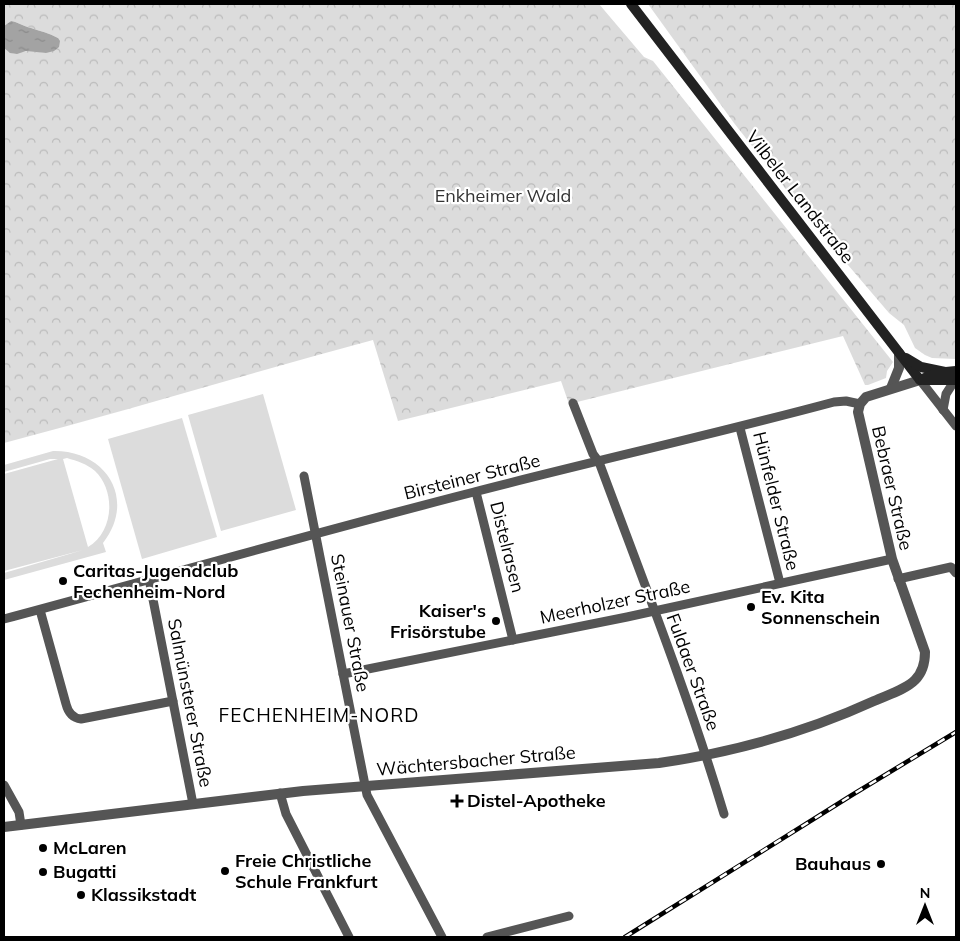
<svg xmlns="http://www.w3.org/2000/svg" width="960" height="941" font-family="Mulish,sans-serif">
<style>
.forest{fill:url(#forest-crowns)}
.pitch{fill:#dcdcdc;fill-rule:evenodd}
.water{fill:url(#water-ripples)}
.lines{fill:none;stroke-linecap:round;stroke-linejoin:round}
.minor{stroke:#555;stroke-width:9}
.tertiary{stroke:#555;stroke-width:10}
.secondary{stroke:#222;stroke-width:10}
.rail-casing{stroke:#000;stroke-width:4.5}
.rail{stroke:#fff;stroke-width:2.5;stroke-dasharray:8;stroke-linecap:butt}
.poi-dot{fill:#000;stroke:#fff;stroke-width:2}
.labels{text-anchor:middle;stroke-width:4.5;stroke-linejoin:round;paint-order:stroke}
.park-label{font-size:18px;fill:#333;stroke:#fff}
.street-label{font-size:18px;fill:#000;stroke:#fff}
.poi-label{font-size:18px;font-weight:bold;fill:#000;stroke:#fff;text-anchor:start}
.neighbourhood-label{font-size:19px;letter-spacing:1px;fill:#000;stroke:#fff}
</style>
<defs>
<pattern id="forest-crowns" width="20" height="18" patternUnits="userSpaceOnUse" patternTransform="scale(1.25)"><rect width="20" height="18" fill="#dcdcdc"/><path d="M2 6a3 3 0 1 1 6 0M12 15a3 3 0 1 1 6 0" fill="none" stroke="#bbb"/></pattern>
<pattern id="water-ripples" width="26" height="14" patternUnits="userSpaceOnUse" patternTransform="scale(1.25)"><rect width="26" height="14" fill="#a3a3a3"/><path d="M2 4q2-2 4 0t4 0M15 11q2-2 4 0t4 0" fill="none" stroke="#8b8b8b"/></pattern>
</defs>
<rect width="100%" height="100%" fill="#fff"/>
<!-- forest -->
<g class="forest">
<path d="M4 4H599L644 57 653 61 893 362 887 371 886 378 868 385H865L843 336 569 404 561 381 398 421 373 340C250 373 127 411 4 443V48C14 57 16 52 28 51 34 51 40 52 46 53L58 38C49 33 40 31 31 28 23 26 18 22 11 21L4 26Z"/>
<polygon points="648,4 956,4 956,359 932,358 925,355 915,348 904,325 889,313 813,224 734,123"/>
</g>
<!-- pitch -->
<g class="pitch">
<polygon points="263,394 296,510 221,531 188,415"/>
<polygon points="182,418 217,537 142,559 108,439"/>
<path d="M53 451C106 450 137 499 103 543L106 552 4 580V573L83 550 4 571V474L58 459H50L4 472V465ZM67 458C77 461 87 464 95 471 116 491 114 532 88 547L63 459Z"/>
</g>
<!-- water -->
<path class="water" d="M11 21C18 22 23 26 31 28 40 31 49 33 58 38L60 41 59 47 54 51 46 53 26 51 17 54 10 53 4 48V26Z"/>
<g class="lines">
<!-- minor -->
<g class="minor">
<polyline points="920,380 956,426"/>
<path d="M573 403 593 454 599 462C642 578 688 694 724 814"/>
<polyline points="943,410 946,394 955,380"/>
<polyline points="740,428 780,583"/>
<polyline points="304,476 367,795 442,937"/>
<polyline points="476,492 513,640"/>
<polyline points="149,579 193,804"/>
<polyline points="898,579 951,567 956,573"/>
<path d="M40 610 66 704C68 712 72 718 81 719L173 701"/>
<path d="M4 619C161 577 317 532 474 492 594 461 715 434 834 402L846 401 860 404"/>
<polyline points="343,674 627,617 892,559"/>
<polyline points="4,785 19,812 21,825"/>
<polyline points="280,793 286,814 349,937"/>
<polyline points="487,937 569,916"/>
</g>
<!-- tertiary -->
<g class="tertiary">
<polyline points="891,388 899,368 899,353"/>
<path d="M4 827 303 791 659 763C736 752 804 733 874 701 887 695 905 690 915 680 923 672 925 663 925 652L892 559 858 412 860 404 866 397 920 380"/>
</g>
<!-- secondary -->
<g class="secondary">
<polyline points="631,4 920,380"/>
<polyline points="906,358 921,367 945,372"/>
<polyline points="920,380 936,373 956,371"/>
<polyline points="923,380 956,380"/>
</g>
<defs>
<polyline id="rail" points="625,937 852,795 956,732"/>
</defs>
<!-- rail casing -->
<use href="#rail" class="rail-casing"/>
<!-- rail -->
<use href="#rail" class="rail"/>
</g>
<!-- markers -->
<g class="poi-dot">
<circle cx="63" cy="581" r="5"/>
<circle cx="751" cy="607" r="5"/>
<circle cx="496" cy="621" r="5"/>
<path d="M454.5 793.5h5v5h5v5h-5v5h-5v-5h-5v-5h5z"/>
<circle cx="43" cy="848" r="5"/>
<circle cx="881" cy="864" r="5"/>
<circle cx="225" cy="871" r="5"/>
<circle cx="43" cy="872" r="5"/>
<circle cx="81" cy="895" r="5"/>
</g>
<g class="labels">
<!-- park labels -->
<g class="park-label">
<text x="503" y="202">Enkheimer Wald</text>
</g>
<!-- street labels -->
<g class="street-label">
<text transform="translate(800 197) rotate(52)" y="6">Vilbeler Landstraße</text>
<text transform="translate(472 477) rotate(-14)" y="6">Birsteiner Straße</text>
<text transform="translate(892 488) rotate(77)" y="6">Bebraer Straße</text>
<text transform="translate(776 501) rotate(76)" y="6">Hünfelder Straße</text>
<text transform="translate(507 547) rotate(76)" y="6">Distelrasen</text>
<text transform="translate(615 602) rotate(-12)" y="6">Meerholzer Straße</text>
<text transform="translate(350 623) rotate(79)" y="6">Steinauer Straße</text>
<text transform="translate(693 672) rotate(70)" y="6">Fuldaer Straße</text>
<text transform="translate(190 703) rotate(79)" y="6">Salmünsterer Straße</text>
<text transform="translate(476 761) rotate(-5)" y="6">Wächtersbacher Straße</text>
</g>
<!-- poi labels -->
<g class="poi-label">
<text x="73" y="577">Caritas-Jugendclub<tspan x="73" dy="21">Fechenheim-Nord</tspan></text>
<text x="761" y="603">Ev. Kita<tspan x="761" dy="21">Sonnenschein</tspan></text>
<text x="486" y="617" text-anchor="end">Kaiser's<tspan x="486" dy="21">Frisörstube</tspan></text>
<text x="467" y="807">Distel-Apotheke</text>
<text x="53" y="854">McLaren</text>
<text x="235" y="867">Freie Christliche<tspan x="235" dy="21">Schule Frankfurt</tspan></text>
<text x="871" y="870" text-anchor="end">Bauhaus</text>
<text x="53" y="878">Bugatti</text>
<text x="91" y="901">Klassikstadt</text>
</g>
<!-- neighbourhood labels -->
<g class="neighbourhood-label">
<text x="319" y="722">FECHENHEIM-NORD</text>
</g>
</g>
<!-- border -->
<rect width="960" height="941" fill="none" stroke="#000000" stroke-width="10"/>
<!-- north arrow -->
<g transform="translate(925 906)" stroke="#ffffff" stroke-width="4" paint-order="stroke">
<path d="M0-4L9 19L0 12L-9 19Z" fill="#000000"/>
<text y="-8" font-size="14" font-weight="bold" text-anchor="middle" fill="#000000">N</text>
</g>
</svg>
